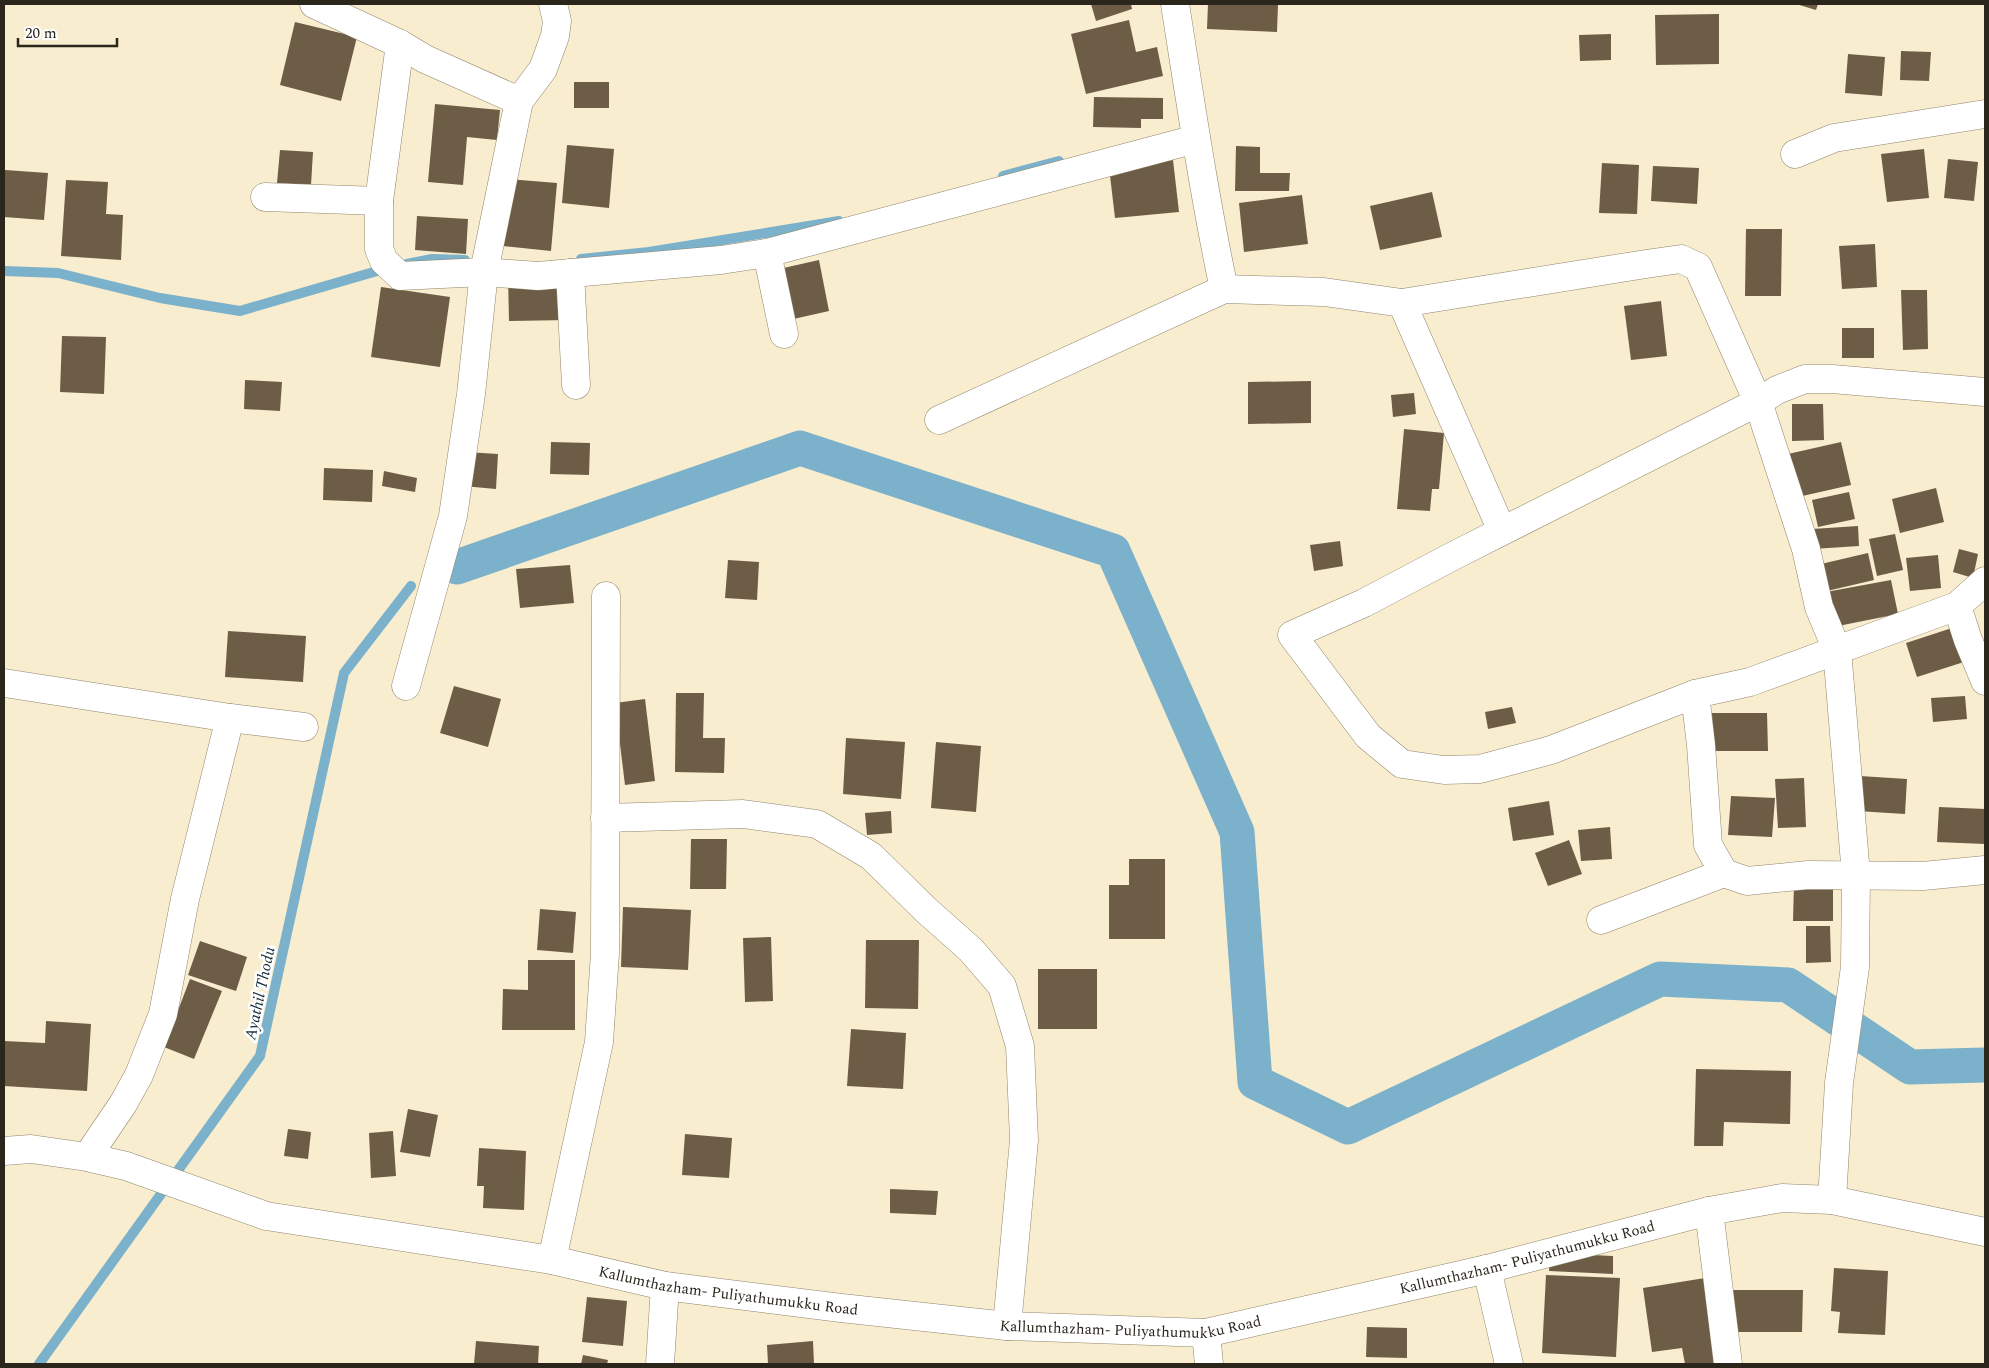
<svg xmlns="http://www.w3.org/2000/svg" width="1989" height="1368" font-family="Spectral,serif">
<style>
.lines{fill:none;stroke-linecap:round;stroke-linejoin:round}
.stream{stroke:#7bb1ca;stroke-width:10}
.canal{stroke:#7bb1ca;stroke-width:35}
.building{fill:#6d5d46}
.street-casing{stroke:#90856a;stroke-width:29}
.street{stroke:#fff;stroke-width:28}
.labels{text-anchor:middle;stroke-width:5;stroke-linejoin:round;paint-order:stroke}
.street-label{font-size:15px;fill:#2a261b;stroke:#fff}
.water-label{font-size:16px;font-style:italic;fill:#122d38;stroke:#fff}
</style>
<rect width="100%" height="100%" fill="#f8edcf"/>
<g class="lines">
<!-- stream -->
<g class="stream">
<polyline points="1003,176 1059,161"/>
<polyline points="581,259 649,252 839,221"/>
<polyline points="407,264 432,259 465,260"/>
<polyline points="4,271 58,273 160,298 240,311 377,271"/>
<polyline points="39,1364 260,1056 344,673 411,586"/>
</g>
<!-- canal -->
<polyline class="canal" points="457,567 800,448 1113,551 1237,832 1255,1082 1348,1127 1660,979 1788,985 1910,1067 1985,1065"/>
</g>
<!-- building -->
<g class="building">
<polygon points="1091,4 1131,4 1132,9 1096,21"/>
<polygon points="1208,4 1278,4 1277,32 1207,29"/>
<polygon points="1796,4 1818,4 1816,10"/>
<polygon points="1719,14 1719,64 1656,65 1655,15"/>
<polygon points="1129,20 1136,52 1157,47 1163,76 1086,94 1071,34"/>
<polygon points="295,22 357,37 341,101 280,85"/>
<polygon points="1611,34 1611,60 1580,61 1579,35"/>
<polygon points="1901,51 1931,52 1929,81 1900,80"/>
<polygon points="1848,54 1885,57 1882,96 1845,93"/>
<rect x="574" y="82" width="35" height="26"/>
<polygon points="1094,97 1163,98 1163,119 1141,119 1141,128 1093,127"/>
<polygon points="435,104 500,110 497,140 467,137 463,185 428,182"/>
<polygon points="567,145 614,149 609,208 562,203"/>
<polygon points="1236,146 1260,147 1260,173 1290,173 1289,191 1235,191"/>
<polygon points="1924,149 1929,198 1887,202 1881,154"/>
<polygon points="280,150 313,152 311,185 277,183"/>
<polygon points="1948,159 1978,162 1974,201 1944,198"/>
<polygon points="1173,160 1179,212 1115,218 1109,167"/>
<polygon points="1602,163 1639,165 1637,214 1599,213"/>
<polygon points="1653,166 1699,168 1697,204 1651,201"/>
<polygon points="5,170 48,173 44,220 4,217"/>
<polygon points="508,179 557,183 551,251 502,246"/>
<polygon points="66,180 108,182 106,214 123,215 121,260 61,256"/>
<polygon points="1432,192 1442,237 1380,250 1370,206"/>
<polygon points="1302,195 1308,244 1244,252 1239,203"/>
<polygon points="417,216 468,219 466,254 415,250"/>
<polygon points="1746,229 1782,229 1781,296 1745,296"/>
<polygon points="1875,244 1877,287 1842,289 1839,246"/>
<polygon points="819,260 829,311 789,320 779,269"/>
<polygon points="569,276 570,320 509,321 508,277"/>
<polygon points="381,287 450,297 440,367 371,357"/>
<polygon points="1901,290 1927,290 1928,349 1903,350"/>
<polygon points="1661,301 1667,356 1631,360 1624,306"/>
<rect x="1842" y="328" width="32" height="30"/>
<polygon points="62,336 106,337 104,394 60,392"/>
<polygon points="245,380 282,382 280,411 244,409"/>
<polygon points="1311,381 1311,423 1248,424 1248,382"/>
<polygon points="1414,393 1416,414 1393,417 1391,395"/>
<polygon points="1792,404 1823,404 1824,440 1792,441"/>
<polygon points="1404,429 1444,433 1439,489 1432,489 1430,511 1397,509"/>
<polygon points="551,442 590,443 589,475 550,474"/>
<polygon points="1841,442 1851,485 1798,497 1788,454"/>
<polygon points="466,452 498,454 496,489 463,486"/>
<polygon points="324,468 373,470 372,502 323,500"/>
<polygon points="384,471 417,478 415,492 382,486"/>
<polygon points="1936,488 1944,522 1900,533 1892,499"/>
<polygon points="1849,492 1855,519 1818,527 1812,500"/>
<polygon points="1858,526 1859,546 1813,549 1812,529"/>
<polygon points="1895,534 1903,570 1877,576 1869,539"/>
<polygon points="1340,541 1343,566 1314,571 1310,545"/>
<polygon points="1959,549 1978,554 1973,578 1953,572"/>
<polygon points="1868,553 1874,580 1827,591 1821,564"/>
<polygon points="1938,555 1941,588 1910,591 1906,558"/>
<polygon points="728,560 759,562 757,600 725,598"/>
<polygon points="570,565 574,603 520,608 516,569"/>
<polygon points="1891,580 1898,614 1833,627 1826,592"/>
<polygon points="1955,627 1967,661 1917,677 1906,643"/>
<polygon points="228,631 306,636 303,682 225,677"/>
<polygon points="454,686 501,699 488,747 440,733"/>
<polygon points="676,693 704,693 703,738 725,738 724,773 675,772"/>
<polygon points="1965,696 1967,719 1933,722 1931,698"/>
<polygon points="645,699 655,781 625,785 615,703"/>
<polygon points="1512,707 1516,723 1488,729 1485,712"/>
<polygon points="1712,713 1767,713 1768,751 1713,751"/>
<polygon points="846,738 905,742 901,799 843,794"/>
<polygon points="936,742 981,746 976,812 931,808"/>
<polygon points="1860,776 1907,779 1905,814 1857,811"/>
<polygon points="1804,778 1806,827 1778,828 1775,779"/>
<polygon points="1731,796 1775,798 1772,837 1728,835"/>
<polygon points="1549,801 1554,835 1513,841 1508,808"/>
<polygon points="1939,807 1985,809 1985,844 1937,842"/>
<polygon points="891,811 892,833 867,835 865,813"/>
<polygon points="1610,827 1612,859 1581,861 1578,830"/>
<polygon points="691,839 727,839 726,889 690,889"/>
<polygon points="1569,840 1582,874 1548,886 1535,853"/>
<polygon points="1129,859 1165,859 1165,939 1109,939 1109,885 1129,885"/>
<polygon points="1794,883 1833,884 1833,921 1793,921"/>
<polygon points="623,907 691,910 688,970 621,967"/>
<polygon points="540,909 576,912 573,953 537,950"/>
<polygon points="1806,926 1830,926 1831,962 1806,963"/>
<polygon points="771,937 773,1001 745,1002 743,938"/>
<polygon points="866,940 919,940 918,1009 865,1008"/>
<polygon points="200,941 247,957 236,991 188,975"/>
<polygon points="528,960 575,960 575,1030 502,1030 503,989 528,990"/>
<rect x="1038" y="969" width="59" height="60"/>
<polygon points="190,979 222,991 194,1059 164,1047"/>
<polygon points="46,1021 91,1024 87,1091 4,1086 4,1041 45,1043"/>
<polygon points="851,1029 906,1033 903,1089 847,1086"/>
<polygon points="1696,1069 1791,1071 1790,1124 1724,1122 1723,1146 1694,1146"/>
<polygon points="408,1109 438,1115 430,1157 400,1152"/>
<polygon points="288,1129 311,1132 308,1159 284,1156"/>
<polygon points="393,1131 396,1176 371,1178 369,1133"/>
<polygon points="685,1134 732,1138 729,1178 682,1175"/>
<polygon points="479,1148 526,1151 524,1210 483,1208 484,1186 477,1186"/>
<polygon points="890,1189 938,1191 936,1215 890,1213"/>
<polygon points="1550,1253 1613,1256 1613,1274 1549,1271"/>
<polygon points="1834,1268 1888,1271 1885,1335 1838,1333 1840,1312 1831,1311"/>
<polygon points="1546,1275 1620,1278 1616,1357 1542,1353"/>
<polygon points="1705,1278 1716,1363 1685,1364 1682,1348 1652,1352 1643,1288"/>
<polygon points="1730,1290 1803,1290 1802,1332 1730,1332"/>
<polygon points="587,1297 627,1301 623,1346 582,1342"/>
<polygon points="1367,1327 1407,1328 1407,1358 1366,1357"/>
<polygon points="476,1341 539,1346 538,1364 474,1364"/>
<polygon points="813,1341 814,1364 768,1364 767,1345"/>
<polygon points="583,1355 608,1360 607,1364 581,1364"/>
</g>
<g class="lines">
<defs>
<g id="street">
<polyline points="314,4 400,44 425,59 519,101"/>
<path d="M1175 4C1190 99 1204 195 1224 289"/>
<polyline points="400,44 379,201 379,249 384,261 400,276 484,272 538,276 721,260 767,253 1196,139"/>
<polyline points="1795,154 1834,138 1985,114"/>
<polyline points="265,197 379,201"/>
<polyline points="767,253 784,334"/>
<polyline points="570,273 576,385"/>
<polyline points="1402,303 1502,531"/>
<polyline points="939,420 1224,289 1324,292 1402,303 1646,264 1681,259 1698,267 1758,402 1806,549 1819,607 1837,650 1856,875 1855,967 1839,1083 1832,1200"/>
<polyline points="1985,581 1957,606 1750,682 1695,694 1701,745 1708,845 1724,873 1747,881 1808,875 1923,876 1985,870"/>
<polyline points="1957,606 1968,640 1985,681"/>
<polyline points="4,683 230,718 304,727"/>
<polyline points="406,686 453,516 471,394 484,272 519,101 543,69 555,36 557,21 553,4"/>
<polyline points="1695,694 1551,750 1480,769 1444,770 1402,764 1368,736 1292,635 1364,603 1455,555 1758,402 1777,390 1805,379 1832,379 1985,392"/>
<polyline points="605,818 743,814 817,824 871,856 926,910 971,950 1002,986 1020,1046 1024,1140 1007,1326"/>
<polyline points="1601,920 1724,873"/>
<path id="s1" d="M4 1151 31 1149 87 1157 126 1166 266 1216 552 1260 665 1286 841 1308 1007 1326 1206 1333 1487 1269 1709 1211 1782 1198 1832 1200 1985 1232"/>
<polyline points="87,1157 123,1104 139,1075 163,1014 185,899 230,718"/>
<polyline points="1709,1211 1728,1364"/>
<polyline points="552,1260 599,1042 605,953 606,596"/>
<polyline points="1487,1269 1509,1364"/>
<polyline points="1206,1333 1209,1364"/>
<polyline points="660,1364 665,1286"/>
</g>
</defs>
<!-- street casing -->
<use href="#street" class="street-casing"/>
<!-- street -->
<use href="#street" class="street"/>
</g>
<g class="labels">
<!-- street labels -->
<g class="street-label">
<text dy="5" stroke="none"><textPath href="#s1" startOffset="1551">Kallumthazham- Puliyathumukku Road</textPath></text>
<text dy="5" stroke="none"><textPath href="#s1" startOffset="741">Kallumthazham- Puliyathumukku Road</textPath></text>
<text dy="5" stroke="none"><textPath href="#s1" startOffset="1146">Kallumthazham- Puliyathumukku Road</textPath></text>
</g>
<!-- water labels -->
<g class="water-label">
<text transform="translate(259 993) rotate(-78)" y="6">Ayathil Thodu</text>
</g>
</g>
<!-- border -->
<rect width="1989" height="1368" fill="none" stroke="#2a261b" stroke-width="10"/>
<!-- scale -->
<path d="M18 38v8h99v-8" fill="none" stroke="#2a261b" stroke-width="2.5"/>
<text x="25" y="38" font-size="15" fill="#2a261b" stroke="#ffffff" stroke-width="4" paint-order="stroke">20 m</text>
</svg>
